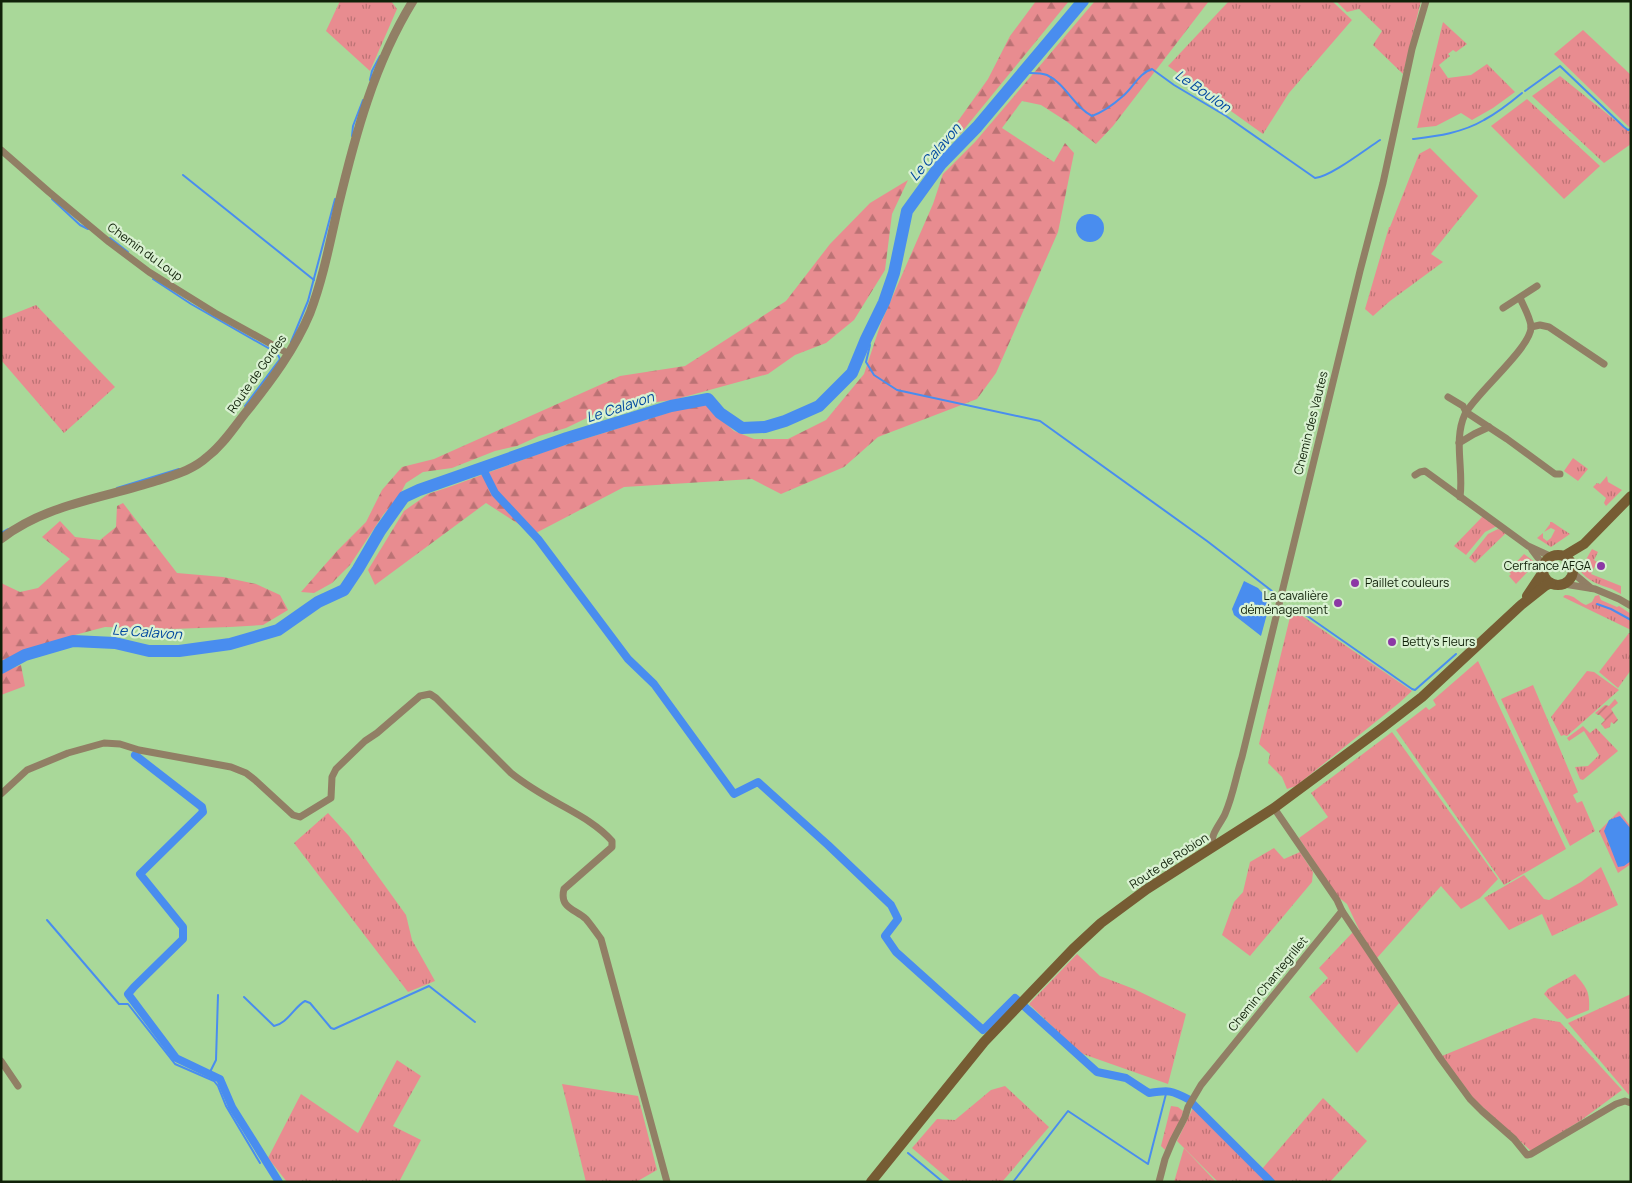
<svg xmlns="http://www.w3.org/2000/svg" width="1632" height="1183" font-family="Manrope,sans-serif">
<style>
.grass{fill:url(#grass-tufts)}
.forest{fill:url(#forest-firs)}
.garden{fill:url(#garden-furrows)}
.water{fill:#498def}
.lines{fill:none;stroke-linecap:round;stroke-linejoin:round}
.stream{stroke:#498def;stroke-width:2}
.canal{stroke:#498def;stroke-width:8}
.river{stroke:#498def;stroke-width:12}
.minor{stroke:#917f65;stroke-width:7}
.tertiary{stroke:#917f65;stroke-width:9}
.secondary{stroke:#765c33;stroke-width:10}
.poi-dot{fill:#8c37a5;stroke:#d9f1d1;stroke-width:2}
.labels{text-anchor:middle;stroke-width:4.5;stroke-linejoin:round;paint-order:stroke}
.street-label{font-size:12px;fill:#102109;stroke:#d9f1d1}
.poi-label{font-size:12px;fill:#102109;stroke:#d9f1d1;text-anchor:end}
.water-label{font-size:14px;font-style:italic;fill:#0249a0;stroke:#d9f1d1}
</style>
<defs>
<pattern id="grass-tufts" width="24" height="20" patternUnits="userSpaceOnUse" patternTransform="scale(1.25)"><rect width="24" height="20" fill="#e88c90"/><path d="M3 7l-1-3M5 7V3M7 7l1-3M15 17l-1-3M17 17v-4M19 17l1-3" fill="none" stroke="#bb7274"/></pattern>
<pattern id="forest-firs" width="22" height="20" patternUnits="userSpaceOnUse" patternTransform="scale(1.25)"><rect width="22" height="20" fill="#e88c90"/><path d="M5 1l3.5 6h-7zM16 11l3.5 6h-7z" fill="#bb7274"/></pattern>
<pattern id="garden-furrows" width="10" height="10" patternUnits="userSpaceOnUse" patternTransform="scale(1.25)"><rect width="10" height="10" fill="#e88c90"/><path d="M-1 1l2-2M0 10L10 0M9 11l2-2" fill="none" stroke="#bb7274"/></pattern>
</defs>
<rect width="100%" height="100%" fill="#a9d899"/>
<!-- grass -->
<g class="grass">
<polygon points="340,1 391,1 397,9 370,71 326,31"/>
<polygon points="1229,1 1332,1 1352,20 1289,93 1263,134 1168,66"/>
<polygon points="1336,1 1421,1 1403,74 1373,45 1382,31 1359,9 1347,12"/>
<polygon points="1443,22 1467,44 1456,52 1453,50 1448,54 1450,56 1439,65 1448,78 1471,75 1487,64 1515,92 1493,108 1472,120 1461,113 1436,126 1417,128"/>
<polygon points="1583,30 1631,75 1631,127 1629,127 1554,54"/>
<polygon points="1560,76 1631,133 1631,144 1604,163 1532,96"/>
<polygon points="1527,99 1600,166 1564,199 1491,126"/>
<polygon points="1430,148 1478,196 1431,254 1443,262 1390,301 1373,316 1365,309 1389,227 1390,227 1419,154"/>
<polygon points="36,305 115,387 64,433 1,360 1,319"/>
<polygon points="1573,458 1588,469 1578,481 1564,471"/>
<polygon points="1607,476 1608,482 1622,490 1606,506 1604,503 1606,498 1593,487 1597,483 1600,484"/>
<polygon points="1483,516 1497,526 1485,532 1466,555 1454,546"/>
<polygon points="1550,522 1552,522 1570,534 1551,547 1537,538 1543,533 1543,538 1547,541 1551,538 1555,530 1551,528 1544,532 1550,524"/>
<polygon points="1498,529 1506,533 1475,563 1469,558 1488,534"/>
<path d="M1592 549 1598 552 1594 560 1597 562 1591 574 1621 586V594L1612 589 1613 586 1612 589C1601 585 1586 581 1580 570Z"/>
<polygon points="1524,554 1536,563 1516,584 1509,576 1511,574 1508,571"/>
<path d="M1565 595C1575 595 1578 602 1586 605L1592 602 1595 596 1599 595 1601 600 1617 607 1619 606 1631 614V630L1563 597Z"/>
<polygon points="1292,609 1412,691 1399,703 1296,786 1287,789 1282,777 1268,763 1270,754 1259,744"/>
<polygon points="1629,633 1631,633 1631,670 1618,688 1599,672"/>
<polygon points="1478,661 1566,849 1504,885 1396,730 1426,707 1429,710 1436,705 1433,700"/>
<polygon points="1587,671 1594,672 1619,690 1567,736 1564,735 1561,736 1551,717"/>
<polygon points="1533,685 1578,792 1573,795 1577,803 1582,801 1595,831 1570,846 1501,699"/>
<polygon points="1583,726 1590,733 1596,728 1618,751 1583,780 1580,779 1575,767 1588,766 1599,755 1584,731 1569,741 1567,738"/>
<polygon points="1392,732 1498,879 1480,898 1461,909 1441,886 1377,958 1362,936 1347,904 1337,896 1299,838 1328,817 1311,793"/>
<polygon points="1619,811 1631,827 1631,864 1618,873 1599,831"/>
<polygon points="328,813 349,836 406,915 412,940 435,981 408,992 294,843"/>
<polygon points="1274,848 1284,859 1300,852 1313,872 1312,882 1250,956 1222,935 1234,902 1243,892 1250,862"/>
<polygon points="1601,867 1618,905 1552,936 1542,914 1509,930 1484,898 1524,875 1544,899 1549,900 1581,882"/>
<polygon points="1353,932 1400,1002 1357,1053 1309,997 1328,978 1319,968"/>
<polygon points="1077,954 1100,976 1134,989 1186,1014 1168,1084 1080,1053 1029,1004"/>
<path d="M1575 974C1587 988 1590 992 1589 1010L1567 1019 1544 994 1548 989Z"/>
<polygon points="1631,994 1631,1067 1629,1095 1568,1023"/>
<polygon points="1534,1018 1560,1022 1622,1090 1580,1121 1531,1151 1474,1099 1442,1056"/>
<polygon points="397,1060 421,1076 393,1126 421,1140 399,1182 287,1182 268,1158 301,1094 358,1133"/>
<polygon points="562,1084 638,1096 657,1170 636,1182 586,1182"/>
<polygon points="1005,1086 1049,1127 1002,1182 952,1182 912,1148 937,1119 955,1120 991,1090"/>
<polygon points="1323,1098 1367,1141 1330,1182 1276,1182 1262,1169"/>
<polygon points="1193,1108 1269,1182 1218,1182 1177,1141"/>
<polygon points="1184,1148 1216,1182 1174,1182"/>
</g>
<!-- forest -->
<g class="forest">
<polygon points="1036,1 1069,1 961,133 943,142 988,79 1010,36"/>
<polygon points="1095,1 1209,1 1113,126 1096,144 1066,121 1041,105 1022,101 1002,128 1054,162 1065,143 1074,153 1058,232 996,373 977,399 878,437 844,467 781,494 752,479 624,487 534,534 486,503 375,585 368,570 404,511 428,494 452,486 552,449 706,401 715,414 734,431 754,439 788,439 826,420 864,374 881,323 933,204 943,174 975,142"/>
<polygon points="908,180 892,214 885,270 854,320 826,343 795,355 768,374 673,400 631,405 593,415 566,428 539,436 517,446 495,451 452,468 423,472 406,483 398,498 383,515 350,565 332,583 314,593 301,592 337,551 366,522 382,490 402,467 434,459 620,376 685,366 786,301 830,244 870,203"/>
<polygon points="123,503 177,573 223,577 256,584 280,595 288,610 263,625 230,627 171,629 105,627 71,636 1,661 1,583 20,592 38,588 70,559 42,537 60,521 75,537 100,540 116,527 117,506"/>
<polygon points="21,665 25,686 1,695 1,673"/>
<polygon points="1171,1106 1178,1107 1183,1111 1182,1117 1165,1150 1161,1146"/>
</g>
<!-- garden -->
<polygon class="garden" points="1615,699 1618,703 1611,709 1618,720 1614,724 1611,722 1610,727 1605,729 1601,724 1605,720 1600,715 1598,715 1595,713 1605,705 1609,706"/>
<!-- water -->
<g class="water">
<circle cx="1090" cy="228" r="14"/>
<polygon points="1244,581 1258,588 1269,600 1267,614 1261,636 1234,615 1232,609"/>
<polygon points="1620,816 1631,829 1631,861 1624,866 1618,867 1604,831 1609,820"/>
</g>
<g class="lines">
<!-- stream -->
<g class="stream">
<path d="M1022 73C1030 73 1040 72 1047 75 1066 84 1074 107 1092 116 1103 112 1114 104 1123 96 1133 88 1139 73 1152 69L1174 85 1226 116 1315 178C1330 177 1366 149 1380 140"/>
<polyline points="370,80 372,71 380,56"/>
<polyline points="1525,91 1560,66 1624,127 1628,130 1631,129"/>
<polyline points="352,136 353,126 363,100"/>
<path d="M1413 139C1437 136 1462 133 1484 120 1497 113 1510 103 1522 93"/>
<polyline points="183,175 314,280"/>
<polyline points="52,199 80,225 88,229"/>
<polyline points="110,238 128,252"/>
<polyline points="153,279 191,304 277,353 280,359 245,406"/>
<polyline points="866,339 870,345 866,362 874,375 897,390 1040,421 1207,541 1276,594"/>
<polyline points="291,342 308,301 335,199"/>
<polyline points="117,488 179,469"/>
<polyline points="1,533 8,529"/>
<polyline points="1597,604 1611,609 1631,620"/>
<polyline points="1293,606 1412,689 1415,690 1456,654"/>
<polyline points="47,920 119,1004 128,1004 175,1064 214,1081 218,1086 226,1106 260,1163"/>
<path d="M244 997 274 1026C287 1024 294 1007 305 1001L310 1003 331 1028 334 1029 429 986 475 1022"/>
<polyline points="209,1074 216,1060 218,995"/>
<polyline points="908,1153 943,1182"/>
<polyline points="1013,1182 1068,1111 1148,1164 1167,1090"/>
</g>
<!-- canal -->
<g class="canal">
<path d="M482 467 495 493 538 539 628 659 654 684 734 794 758 782 828 845 891 905 898 919 885 936 896 952 983 1030 1015 998 1097 1072 1126 1078 1149 1093C1169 1090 1171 1090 1190 1100"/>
<polyline points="135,755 202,807 203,812 140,874 183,927 183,939 134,987 128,994 176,1058 220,1079 232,1107 279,1182"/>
<polyline points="1193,1104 1271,1182"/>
</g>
<!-- river -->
<polyline class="river" points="1,668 25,655 73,641 115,643 149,651 179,651 230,644 278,630 318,602 344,590 358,569 380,531 404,497 419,490 567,438 671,406 708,399 720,413 742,428 765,427 785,421 819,406 852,373 866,339 884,302 894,273 907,211 941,164 977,127 1083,1"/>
<!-- minor -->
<g class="minor">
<polyline points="1,150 49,192 109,242 149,272 215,313 289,354"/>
<polyline points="1503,308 1537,286"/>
<polyline points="1531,327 1540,325 1549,327 1604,364"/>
<polyline points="1448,397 1463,406 1466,412 1507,439 1555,474 1560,474"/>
<polyline points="1459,443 1474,434 1489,427"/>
<polyline points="1415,475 1420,472 1425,471 1528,546 1552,557"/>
<path d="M1460 497C1464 470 1453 440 1465 414 1476 393 1533 346 1531 326 1530 317 1524 307 1520 298"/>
<polyline points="1532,550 1544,566"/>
<polyline points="1573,573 1591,588"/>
<polyline points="1564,584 1595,589 1619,599 1631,606"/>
<path d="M1 794 27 770 68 753 104 743 120 744 139 750 231 767 246 773 255 780 293 815 300 817 331 798 332 777 336 769 365 741 377 733 420 696 430 694 436 698 511 773C526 785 543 795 561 805 579 815 598 825 612 841V847L564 889C559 908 575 909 586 919 591 925 596 932 601 939L667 1182"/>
<path d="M1213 847C1209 835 1220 825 1225 814 1233 796 1236 776 1242 757L1360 271 1383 183 1412 49 1426 1"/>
<polyline points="1342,911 1440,1058 1470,1099 1482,1111 1514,1139 1527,1155 1531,1154 1616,1104 1625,1101 1631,1103"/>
<polyline points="1,1061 18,1086"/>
<polyline points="1159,1182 1165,1159 1173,1140 1185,1117 1188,1107 1201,1085 1342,911 1337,900 1274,808"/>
</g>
<!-- tertiary -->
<path class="tertiary" d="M1 539C46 504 104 498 156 481 174 475 193 470 207 457 223 445 234 427 247 411 271 381 295 349 310 313 323 279 330 242 338 207 355 136 374 64 413 1"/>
<!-- secondary -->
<g class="secondary">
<circle cx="1558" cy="570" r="15"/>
<polyline points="1564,556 1584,544 1631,496"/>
<polyline points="1527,596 1543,572"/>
<polyline points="871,1182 984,1042 1073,949 1101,923 1147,889 1274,808 1382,728 1422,697 1521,605 1545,586 1551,583"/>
</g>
</g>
<!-- markers -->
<g class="poi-dot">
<circle cx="1601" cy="566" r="5"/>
<circle cx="1355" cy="583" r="5"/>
<circle cx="1338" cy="603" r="5"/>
<circle cx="1392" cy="642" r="5"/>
</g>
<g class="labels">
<!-- street labels -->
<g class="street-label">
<text transform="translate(145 252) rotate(36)" y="4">Chemin du Loup</text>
<text transform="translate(257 374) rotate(-55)" y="4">Route de Gordes</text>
<text transform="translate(1311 423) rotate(-76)" y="4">Chemin des Vautes</text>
<text transform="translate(1169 861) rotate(-33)" y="4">Route de Robion</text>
<text transform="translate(1268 984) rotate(-51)" y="4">Chemin Chantegrillet</text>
</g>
<!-- poi labels -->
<g class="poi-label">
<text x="1591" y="570">Cerfrance AFGA</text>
<text x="1365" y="587" text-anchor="start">Paillet couleurs</text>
<text x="1328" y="600">La cavalière<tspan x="1328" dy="14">déménagement</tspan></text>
<text x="1402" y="646" text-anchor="start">Betty's Fleurs</text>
</g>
<!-- water labels -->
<g class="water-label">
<text transform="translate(1203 91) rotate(34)" y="5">Le Boulon</text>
<text transform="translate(935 152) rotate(-49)" y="5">Le Calavon</text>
<text transform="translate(620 407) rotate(-18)" y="5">Le Calavon</text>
<text transform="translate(147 632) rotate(4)" y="5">Le Calavon</text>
</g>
</g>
<!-- border -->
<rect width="1632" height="1183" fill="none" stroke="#102109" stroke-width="5"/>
</svg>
